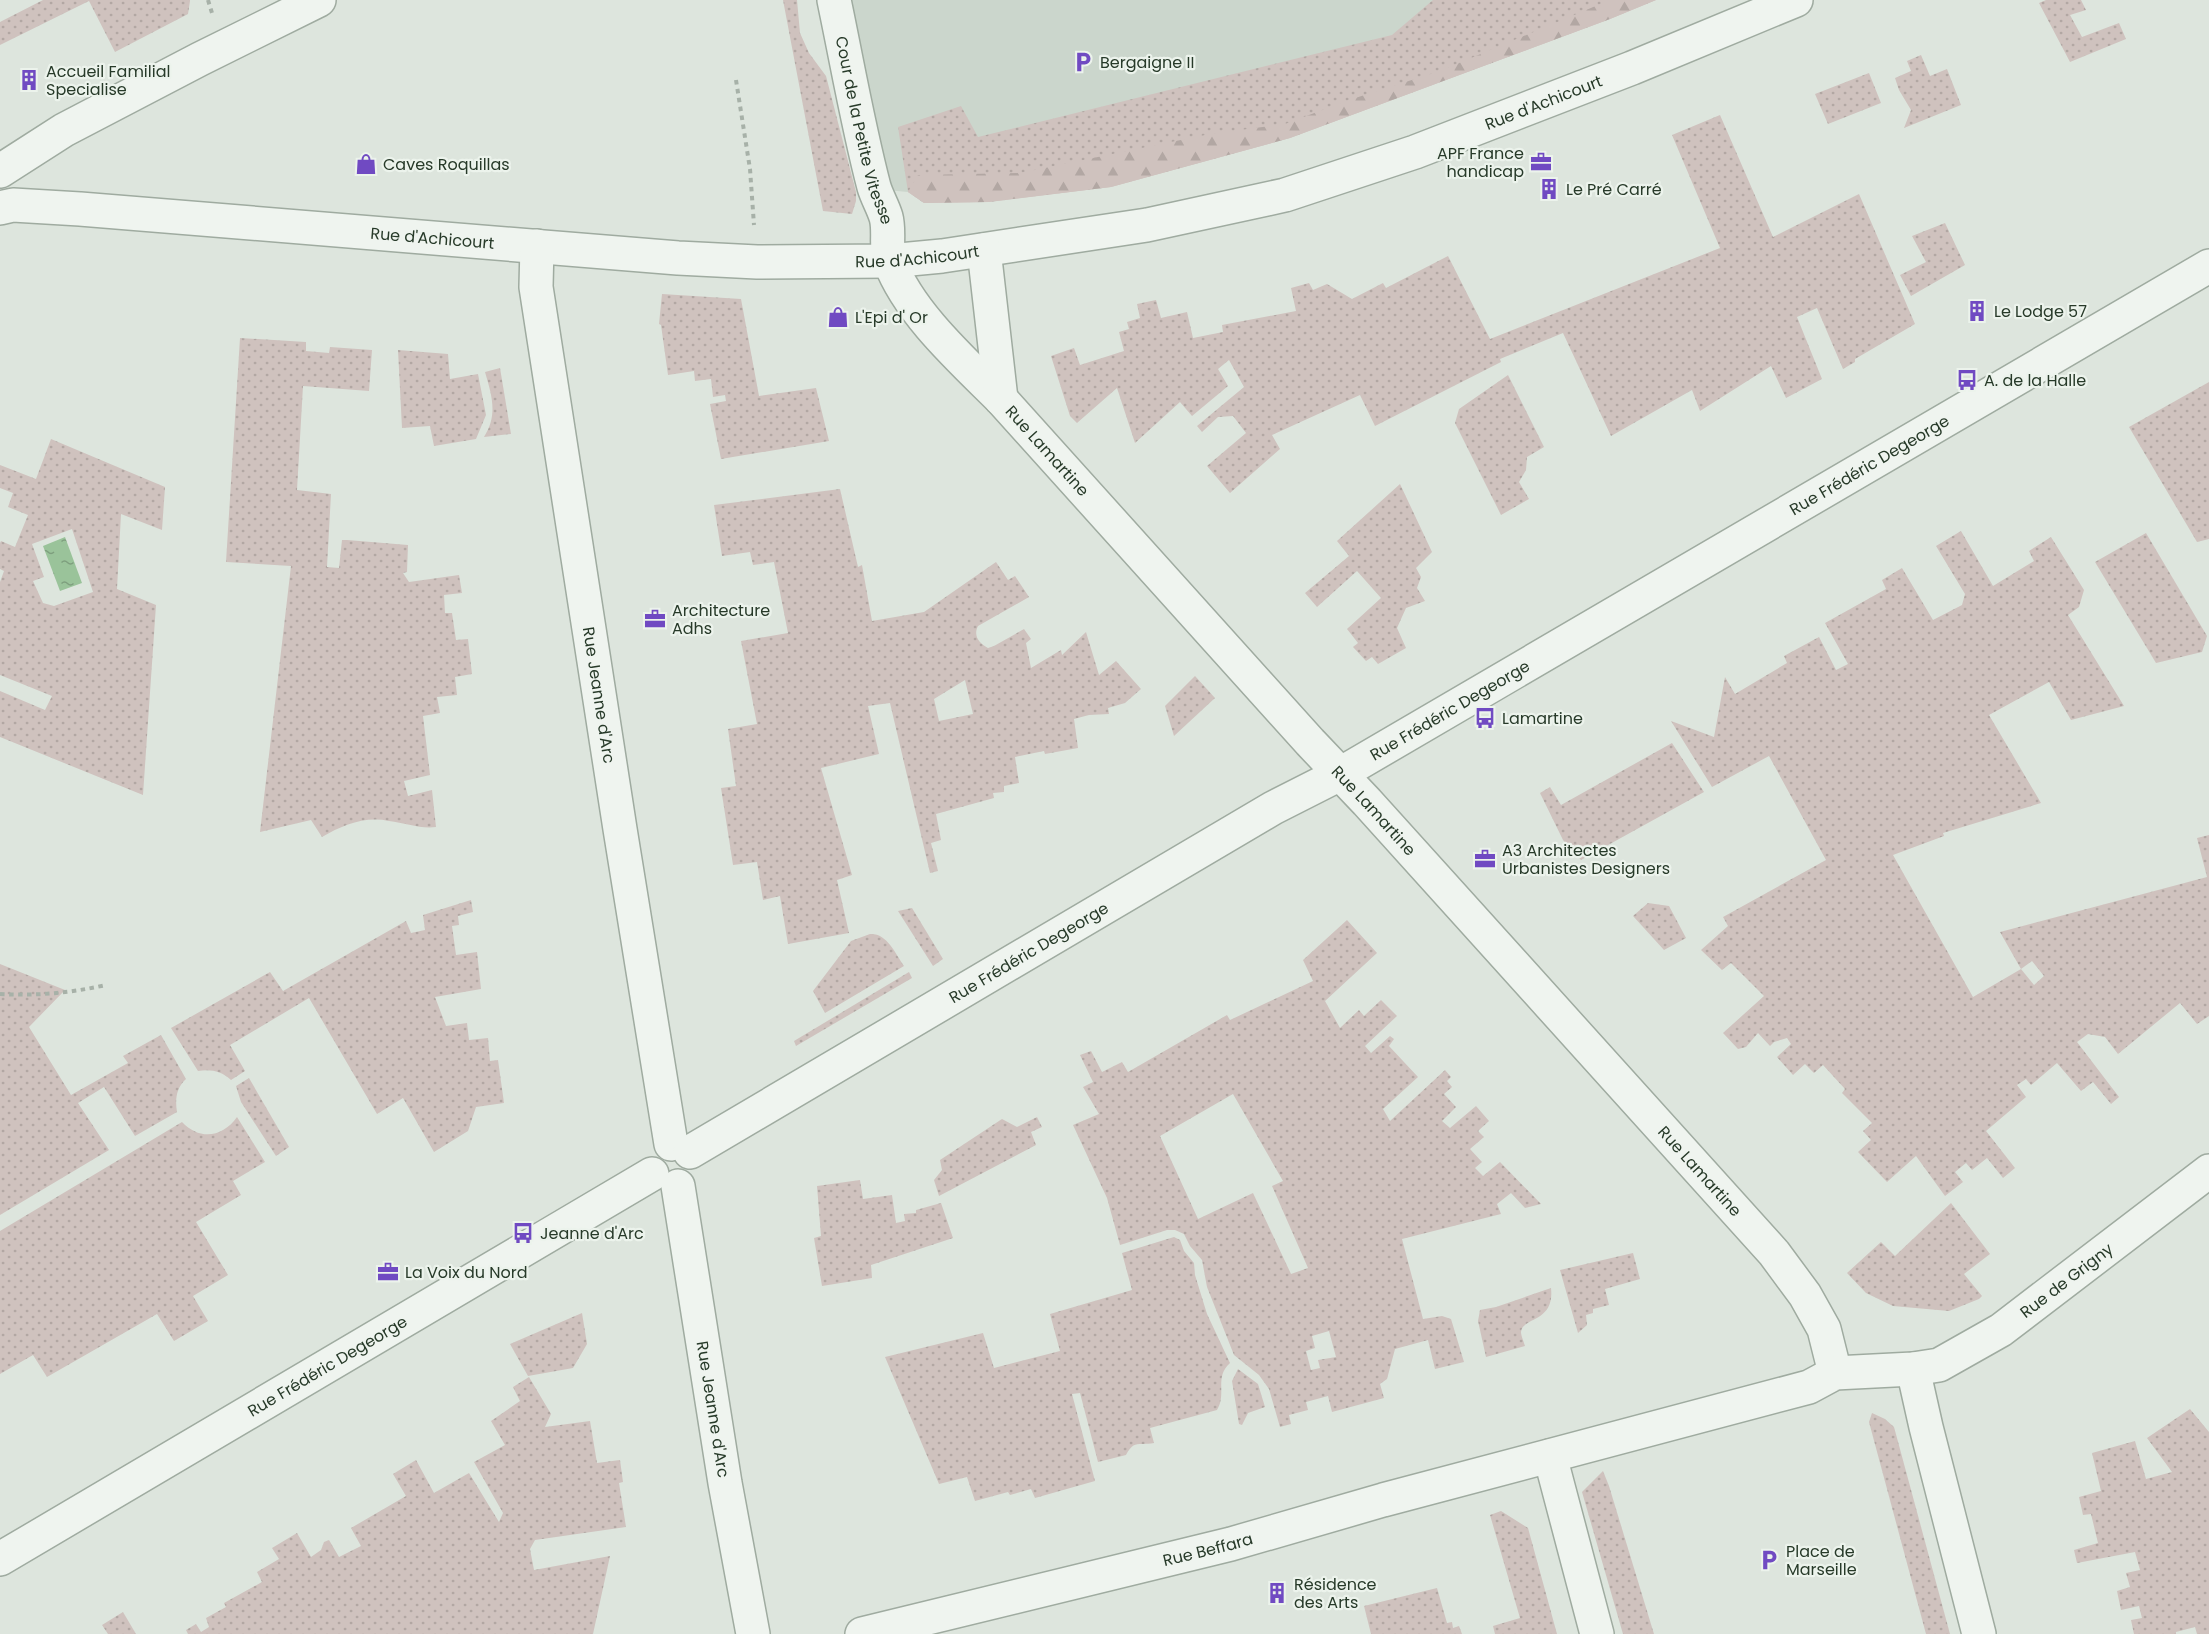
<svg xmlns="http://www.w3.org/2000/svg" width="2209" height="1634" font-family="Poppins,sans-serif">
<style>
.built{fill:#cbd6cc}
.grass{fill:url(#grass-dots);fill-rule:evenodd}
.forest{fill:url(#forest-firs)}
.water{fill:url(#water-ripples)}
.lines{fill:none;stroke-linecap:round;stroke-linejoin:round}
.minor-casing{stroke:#9faba0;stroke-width:36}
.path{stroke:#a7b1a8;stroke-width:4;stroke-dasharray:4.5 4.5;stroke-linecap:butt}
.minor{stroke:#eff4ef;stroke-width:33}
.labels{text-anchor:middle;stroke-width:4.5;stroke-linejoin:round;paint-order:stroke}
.poi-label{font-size:16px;fill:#273a29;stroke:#ecf3ec;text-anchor:start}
.street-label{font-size:16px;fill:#273a29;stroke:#ecf3ec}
</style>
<defs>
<pattern id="grass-dots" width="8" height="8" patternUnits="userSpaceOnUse" patternTransform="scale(1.5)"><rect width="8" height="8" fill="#cfc2be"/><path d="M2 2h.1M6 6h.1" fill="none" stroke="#b2a7a3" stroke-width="1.8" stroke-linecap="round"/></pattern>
<pattern id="forest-firs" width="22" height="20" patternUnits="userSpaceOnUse" patternTransform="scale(1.5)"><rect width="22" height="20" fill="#cfc2be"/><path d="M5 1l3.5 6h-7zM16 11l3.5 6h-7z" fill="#b2a7a3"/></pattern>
<pattern id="water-ripples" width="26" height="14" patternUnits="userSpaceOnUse" patternTransform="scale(1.5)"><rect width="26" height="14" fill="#9ac39a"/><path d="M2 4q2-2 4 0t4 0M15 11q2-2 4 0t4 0" fill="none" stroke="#7e9f7e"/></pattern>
</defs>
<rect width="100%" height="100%" fill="#dde5dd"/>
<!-- built -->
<polygon class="built" points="834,0 1610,0 918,175 908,192 875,189"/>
<!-- grass -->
<g class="grass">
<polygon points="43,0 190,0 190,1 188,14 115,52 89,1 0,45 0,22"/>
<polygon points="783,0 797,0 800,33 809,53 826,76 856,192 856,201 852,214 823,211"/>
<polygon points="1433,0 1656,0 1610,19 1290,138 1111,187 989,202 924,203 908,192 898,127 961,106 978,137 1392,35"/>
<polygon points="2046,0 2081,0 2086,10 2070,15 2082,37 2119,23 2126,39 2070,62 2039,3"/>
<polygon points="1921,55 1930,76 1947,69 1961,105 1904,128 1911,110 1899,90 1895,78 1911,71 1907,61"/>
<polygon points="1869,73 1881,103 1828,124 1815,94"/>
<polygon points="1720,115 1773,237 1859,194 1915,324 1855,359 1855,362 1843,369 1817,308 1797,317 1822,379 1786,398 1771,366 1700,411 1692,390 1611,436 1563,333 1500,359 1501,362 1375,426 1360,395 1272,435 1280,449 1230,493 1207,466 1246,433 1233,416 1218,417 1202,432 1197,426 1244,387 1229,360 1218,369 1228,386 1192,416 1180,402 1135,443 1117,388 1077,423 1070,416 1051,356 1074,348 1080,365 1124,351 1119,332 1129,329 1127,322 1140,318 1137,304 1156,300 1161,318 1187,312 1193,338 1223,332 1222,325 1296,311 1291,288 1309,283 1313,290 1327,284 1352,299 1383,283 1386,288 1448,256 1490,339 1720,248 1672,135"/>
<polygon points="1945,223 1965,265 1911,296 1900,275 1926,262 1912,236"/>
<polygon points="662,294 741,299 759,396 816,388 829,441 721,459 710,404 726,401 725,395 713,397 711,379 695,381 694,371 668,375 661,325 659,324"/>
<path d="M240 338 306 342V351L329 353 330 347 372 350 369 391 303 386 297 490 331 494 327 567 339 568 342 540H347L408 545 407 572 403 573 409 582 459 575 462 593 444 595 445 613H452L456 640 468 639 472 674 455 677 457 695 437 697 440 713 423 716 430 775 404 781 408 796 432 790 436 827C420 829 405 823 389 821 365 816 343 825 322 837L311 820 260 832 291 566 226 562Z"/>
<polygon points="398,350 448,354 450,379 478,374 486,415 476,439 434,446 430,426 402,428"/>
<path d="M500 368 511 434 484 437C498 415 492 396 485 372Z"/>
<polygon points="1508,375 1544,447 1527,457 1526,470 1519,482 1529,499 1501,515 1455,423 1459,409"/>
<polygon points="2209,382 2209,539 2197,542 2129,427"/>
<path d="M51 439 165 487 162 530 121 514 117 589 156 605 143 795 0 737V691L45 710 52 696 0 675V582L4 571 0 569V543L1 541 15 547 28 515 8 507 13 493 0 488V465L36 479ZM72 529 93 592 54 606 43 603 33 581 44 577 32 544Z"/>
<polygon points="1400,484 1432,552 1416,568 1421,577 1417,588 1425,601 1406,608 1397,628 1406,648 1378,664 1372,657 1366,661 1353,647 1358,643 1347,629 1381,598 1357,571 1317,607 1305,593 1349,556 1337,541"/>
<path d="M840 489 858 567 862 565 872 621 924 612 996 562 1008 580 1015 576 1029 597 978 626C973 636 979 643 988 648L994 646 1024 629 1031 639 1026 643 1031 668 1061 650 1062 655 1086 632 1099 675 1116 661 1141 689 1125 703 1108 708 1109 714 1089 715 1074 719 1078 748 1045 754 1044 751 1015 757 1019 783 1004 786V792L993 793 994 798 936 814 941 840 931 843 938 871 930 873 890 703 868 706 879 754 821 768 852 875 837 880 849 933 788 944 780 896 763 900 757 862 733 865 721 788 736 786 728 729 757 724 741 641 788 633 774 562 753 565 750 552 722 556 714 505ZM965 680 973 714 939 721 934 699Z"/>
<path d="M1961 531 1993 586 2034 561 2029 551 2051 537 2084 590 2079 607 2068 615 2124 706 2071 720 2049 682 1989 715 2041 803 1943 833 1944 836 1893 855 1973 997 2021 969 2000 932 2207 877 2197 838 2209 835V1016L2197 1024 2180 1003 2118 1054 2105 1037 2088 1034 2077 1042 2119 1097 2111 1104 2093 1082 2081 1091 2057 1063 2031 1085 2026 1079 2017 1085 2026 1097 1986 1131 2015 1168 2003 1178 1987 1158 1972 1170 1966 1163 1955 1172 1963 1182 1945 1196 1916 1156 1887 1182 1858 1152 1871 1140 1863 1131 1872 1123 1842 1093 1845 1089 1823 1065 1814 1073 1805 1064 1793 1075 1777 1057 1791 1044 1787 1038 1774 1042 1770 1046 1758 1033 1746 1047 1738 1049 1723 1033 1764 996 1731 963 1722 970 1701 950 1728 926 1723 917 1826 860 1769 756 1712 787 1671 721 1714 737 1725 677 1735 694 1787 663 1784 656 1819 637 1836 670 1848 664 1825 623 1886 589 1882 580 1902 568 1933 620 1962 605 1965 594 1936 546ZM2032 961 2044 976 2034 985 2021 969Z"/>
<polygon points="2146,533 2207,636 2202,652 2156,663 2095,562"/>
<polygon points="1195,676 1215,698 1174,736 1165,706"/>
<polygon points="1672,743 1704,792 1581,860 1563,840 1540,793 1550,787 1561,805"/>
<path d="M471 900 473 912 458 916 459 925 452 926 456 955 477 952 481 989 435 997 446 1026 467 1023 469 1040 488 1038 490 1061 498 1060 504 1103 476 1107 468 1131 434 1152 403 1098 377 1114 309 998 230 1045 245 1071 231 1080C221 1071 211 1069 198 1071L171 1028 270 972 283 991 406 921 411 933 425 930 423 915Z"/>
<polygon points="1648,903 1669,906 1686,938 1664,950 1633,916"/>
<polygon points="912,908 943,959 933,966 898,911"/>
<path d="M1347 920 1377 953 1325 1001 1340 1028 1359 1010 1364 1016 1381 1000 1397 1016 1365 1046 1371 1053 1390 1036 1394 1039 1389 1046 1418 1077 1383 1109 1390 1121 1445 1070 1451 1077 1447 1081 1452 1087 1444 1094 1456 1107 1442 1121 1450 1128 1476 1106 1489 1121 1478 1131 1484 1137 1470 1149 1482 1162 1475 1168 1483 1176 1500 1162 1541 1204 1525 1208 1511 1193 1497 1204 1501 1214 1402 1239 1423 1319 1442 1316 1451 1319 1464 1362 1435 1369 1428 1340 1395 1349 1387 1379 1380 1384 1384 1398 1332 1412 1328 1396 1306 1402 1308 1410 1289 1415 1291 1424 1280 1427 1269 1389 1259 1375 1234 1355 1207 1287 1202 1260 1190 1246 1184 1234 1175 1230H1167L1120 1245 1107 1198 1073 1125 1099 1114 1083 1087 1093 1082 1080 1055 1091 1051 1102 1072 1122 1062 1128 1072 1227 1015 1230 1020 1313 981 1303 960ZM1233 1094 1283 1181 1272 1186 1308 1268 1291 1274 1253 1193 1198 1219 1160 1136ZM1329 1331 1336 1357 1318 1360 1320 1368 1311 1370 1306 1351 1315 1348 1312 1336Z"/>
<path d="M870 934C887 933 895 953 904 966L825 1013 813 991 851 941Z"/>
<path d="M0 964 65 990 29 1027 71 1095 128 1063 123 1056 161 1035 186 1079C176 1088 175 1100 177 1112L135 1136 104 1087 78 1103 109 1150 0 1215Z"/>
<polygon points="909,972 912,978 796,1046 794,1041"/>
<polygon points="249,1078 289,1147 276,1156 241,1102 236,1086"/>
<path d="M237 1117 265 1162 233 1181 241 1195 196 1222 228 1275 193 1296 208 1321 174 1341 157 1314 47 1377 33 1355 0 1374V1231L182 1122C200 1141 223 1137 237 1117Z"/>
<polygon points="1037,1117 1042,1127 1031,1132 1036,1145 939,1196 934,1180 942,1170 940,1160 1002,1119 1017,1127"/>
<polygon points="860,1180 863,1199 892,1195 896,1223 905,1221 904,1214 916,1213 916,1210 941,1203 953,1238 871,1265 872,1278 822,1286 814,1238 821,1236 817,1186"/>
<polygon points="1951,1203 1990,1254 1964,1274 1982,1296 1979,1299 1949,1311 1893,1306 1866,1293 1847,1273 1881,1242 1895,1256"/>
<path d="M1174 1237 1180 1240 1184 1251 1194 1263 1195 1275 1207 1314 1230 1363C1214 1377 1227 1394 1217 1410L1150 1428 1154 1443C1139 1446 1134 1439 1126 1455L1098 1462 1080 1393 1072 1394 1095 1481 1035 1498 1031 1489 1010 1495 1008 1492 975 1501 967 1477 939 1484 885 1357 983 1333 994 1368 1060 1351 1050 1314 1132 1290 1122 1253Z"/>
<polygon points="1633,1253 1640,1279 1605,1289 1609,1305 1593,1309 1593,1313 1586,1315 1587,1325 1578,1333 1560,1270"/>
<path d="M1551 1288C1555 1323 1522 1317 1521 1332 1521 1336 1524 1342 1525 1346L1486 1357 1478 1321 1480 1310 1496 1307Z"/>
<polygon points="582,1313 587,1344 573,1368 528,1376 510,1344"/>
<polygon points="1238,1369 1258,1384 1265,1407 1248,1413 1242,1425 1239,1424 1232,1381"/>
<polygon points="529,1377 551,1414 545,1427 590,1421 597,1463 620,1460 623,1482 619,1483 626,1527 535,1540 530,1549 534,1570 610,1556 593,1634 188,1634 186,1630 196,1624 201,1632 209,1627 206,1618 226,1607 224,1603 262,1582 257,1572 279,1559 272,1548 297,1533 311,1557 321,1550 324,1542 329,1540 339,1557 361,1546 351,1528 406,1496 393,1474 416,1460 434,1493 469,1473 499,1522 503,1513 474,1462 505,1445 491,1421 520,1401 513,1387"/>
<polygon points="2190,1409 2209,1432 2209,1634 2197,1634 2195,1627 2176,1632 2176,1634 2134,1634 2131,1620 2142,1618 2139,1606 2121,1610 2117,1591 2130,1587 2126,1573 2140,1570 2135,1552 2077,1563 2074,1550 2098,1543 2091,1514 2083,1515 2079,1497 2101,1491 2092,1453 2135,1441 2146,1479 2172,1472 2147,1438"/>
<polygon points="1872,1413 1885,1419 1894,1427 1950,1634 1926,1634 1869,1422"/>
<polygon points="1603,1471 1609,1486 1654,1634 1623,1634 1582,1492"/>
<polygon points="1501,1511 1528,1528 1557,1634 1495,1634 1493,1626 1520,1618 1490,1515"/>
<polygon points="1437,1588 1447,1623 1452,1622 1453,1628 1459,1626 1462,1634 1371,1634 1364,1606"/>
<polygon points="123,1612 136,1634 108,1634 102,1625"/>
</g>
<!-- forest -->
<polygon class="forest" points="1610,0 1656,0 1610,19 1290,138 1111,187 988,202 924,203 908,192 918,175 1020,173 1210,134 1285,124 1349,100 1440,71"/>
<!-- water -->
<polygon class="water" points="65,537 82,583 60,591 43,546"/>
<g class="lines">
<defs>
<g id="minor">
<path id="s1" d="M834 0C847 62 858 126 874 187 877 197 883 207 886 217 890 231 885 248 890 262 909 313 963 361 1001 399L1310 742 1367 802 1774 1253 1805 1295 1824 1329 1835 1373"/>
<polyline points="0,171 64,130 200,59 319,0"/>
<path id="s2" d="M0 208 13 205 80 209 678 258 757 262 889 261 942 256 1147 225 1285 195 1415 152 1632 68 1796 0"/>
<path id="s3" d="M537 246 536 287 620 829 671 1144"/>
<polyline points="984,250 1001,399"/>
<path id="s4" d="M690 1152 1273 808 1340 774 2209 266"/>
<path id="s5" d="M678 1186 725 1483 753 1634"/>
<polyline points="1913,1369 1926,1427 1979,1634"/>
<polyline points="1550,1456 1597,1634"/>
<path id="s6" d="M0 1559 652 1174"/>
<path id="s7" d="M862 1634 1231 1544 1383 1500 1809 1387 1835 1373 1913 1369 1939 1365 2001 1330 2209 1171"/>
</g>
</defs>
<!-- minor casing -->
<use href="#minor" class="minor-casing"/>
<!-- path -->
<g class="path">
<polyline points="208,0 212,13"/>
<polyline points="736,80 750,169 754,225"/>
<path d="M0 994C37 996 70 993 106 985"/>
</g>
<!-- minor -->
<use href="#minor" class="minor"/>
</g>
<!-- icons -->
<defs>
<symbol id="parking-bare" viewBox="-9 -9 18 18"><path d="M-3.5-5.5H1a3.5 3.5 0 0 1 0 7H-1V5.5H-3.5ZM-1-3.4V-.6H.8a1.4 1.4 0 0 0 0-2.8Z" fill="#704ac2" stroke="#ecf3ec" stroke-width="2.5" paint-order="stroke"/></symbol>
<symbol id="building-bare" viewBox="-9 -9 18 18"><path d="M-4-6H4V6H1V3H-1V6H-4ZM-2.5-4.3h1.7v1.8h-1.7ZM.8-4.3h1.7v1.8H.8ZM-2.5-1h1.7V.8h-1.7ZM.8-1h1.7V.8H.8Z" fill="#704ac2" stroke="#ecf3ec" stroke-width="2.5" paint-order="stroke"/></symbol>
<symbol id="office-bare" viewBox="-9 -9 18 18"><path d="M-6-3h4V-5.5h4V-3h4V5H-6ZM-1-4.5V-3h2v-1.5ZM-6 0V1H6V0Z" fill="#704ac2" stroke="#ecf3ec" stroke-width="2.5" paint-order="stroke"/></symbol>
<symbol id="shop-bare" viewBox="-9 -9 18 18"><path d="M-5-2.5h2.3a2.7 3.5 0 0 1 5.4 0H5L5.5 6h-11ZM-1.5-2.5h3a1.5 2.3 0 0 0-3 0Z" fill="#704ac2" stroke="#ecf3ec" stroke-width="2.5" paint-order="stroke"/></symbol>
<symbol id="bus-bare" viewBox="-9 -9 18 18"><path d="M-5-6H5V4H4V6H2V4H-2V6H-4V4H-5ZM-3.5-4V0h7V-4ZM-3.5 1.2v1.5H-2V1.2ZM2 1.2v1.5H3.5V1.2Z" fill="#704ac2" stroke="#ecf3ec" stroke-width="2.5" paint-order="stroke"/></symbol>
</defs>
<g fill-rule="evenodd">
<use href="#parking-bare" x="1068" y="47" width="30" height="30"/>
<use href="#building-bare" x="14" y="65" width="30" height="30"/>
<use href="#office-bare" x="1526" y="147" width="30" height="30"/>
<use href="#shop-bare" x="351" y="149" width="30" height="30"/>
<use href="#building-bare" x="1534" y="174" width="30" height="30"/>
<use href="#building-bare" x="1962" y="296" width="30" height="30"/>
<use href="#shop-bare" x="823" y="302" width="30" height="30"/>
<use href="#bus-bare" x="1952" y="365" width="30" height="30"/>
<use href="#office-bare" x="640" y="604" width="30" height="30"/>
<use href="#bus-bare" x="1470" y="703" width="30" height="30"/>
<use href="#office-bare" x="1470" y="844" width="30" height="30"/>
<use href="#bus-bare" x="508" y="1218" width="30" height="30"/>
<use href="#office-bare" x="373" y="1257" width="30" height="30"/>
<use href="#parking-bare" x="1754" y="1545" width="30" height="30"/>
<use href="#building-bare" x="1262" y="1578" width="30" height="30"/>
</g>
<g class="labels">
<!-- poi labels -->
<g class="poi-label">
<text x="1100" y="68">Bergaigne II</text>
<text x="46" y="77">Accueil Familial<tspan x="46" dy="18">Specialise</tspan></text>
<text x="1524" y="159" text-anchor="end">APF France<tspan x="1524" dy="18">handicap</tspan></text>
<text x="383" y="170">Caves Roquillas</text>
<text x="1566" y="195">Le Pré Carré</text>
<text x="1994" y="317">Le Lodge 57</text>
<text x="855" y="323">L'Epi d' Or</text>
<text x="1984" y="386">A. de la Halle</text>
<text x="672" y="616">Architecture<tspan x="672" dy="18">Adhs</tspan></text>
<text x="1502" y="724">Lamartine</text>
<text x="1502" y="856">A3 Architectes<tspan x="1502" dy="18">Urbanistes Designers</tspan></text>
<text x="540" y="1239">Jeanne d'Arc</text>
<text x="405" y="1278">La Voix du Nord</text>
<text x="1786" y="1557">Place de<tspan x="1786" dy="18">Marseille</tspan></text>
<text x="1294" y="1590">Résidence<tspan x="1294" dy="18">des Arts</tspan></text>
</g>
<!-- street labels -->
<g class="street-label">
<text dy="6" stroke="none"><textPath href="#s2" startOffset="1568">Rue d'Achicourt</textPath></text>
<text dy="6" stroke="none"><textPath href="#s1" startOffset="134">Cour de la Petite Vitesse</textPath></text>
<text dy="6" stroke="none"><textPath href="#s2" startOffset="434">Rue d'Achicourt</textPath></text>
<text dy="6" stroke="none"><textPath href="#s2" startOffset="920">Rue d'Achicourt</textPath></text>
<text dy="6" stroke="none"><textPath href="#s1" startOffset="516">Rue Lamartine</textPath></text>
<text dy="6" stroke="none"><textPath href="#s4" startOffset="1365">Rue Frédéric Degeorge</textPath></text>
<text dy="6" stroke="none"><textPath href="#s3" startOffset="454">Rue Jeanne d'Arc</textPath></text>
<text dy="6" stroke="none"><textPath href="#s4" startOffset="879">Rue Frédéric Degeorge</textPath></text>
<text dy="6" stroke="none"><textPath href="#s1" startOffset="1002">Rue Lamartine</textPath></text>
<text dy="6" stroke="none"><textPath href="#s4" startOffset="393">Rue Frédéric Degeorge</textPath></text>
<text dy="6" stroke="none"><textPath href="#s1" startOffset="1488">Rue Lamartine</textPath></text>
<text dy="6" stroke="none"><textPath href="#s7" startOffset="1266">Rue de Grigny</textPath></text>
<text dy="6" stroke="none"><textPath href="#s6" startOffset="380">Rue Frédéric Degeorge</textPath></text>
<text dy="6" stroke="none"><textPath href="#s5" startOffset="226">Rue Jeanne d'Arc</textPath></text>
<text dy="6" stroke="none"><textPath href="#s7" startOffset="356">Rue Beffara</textPath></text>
</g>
</g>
</svg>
